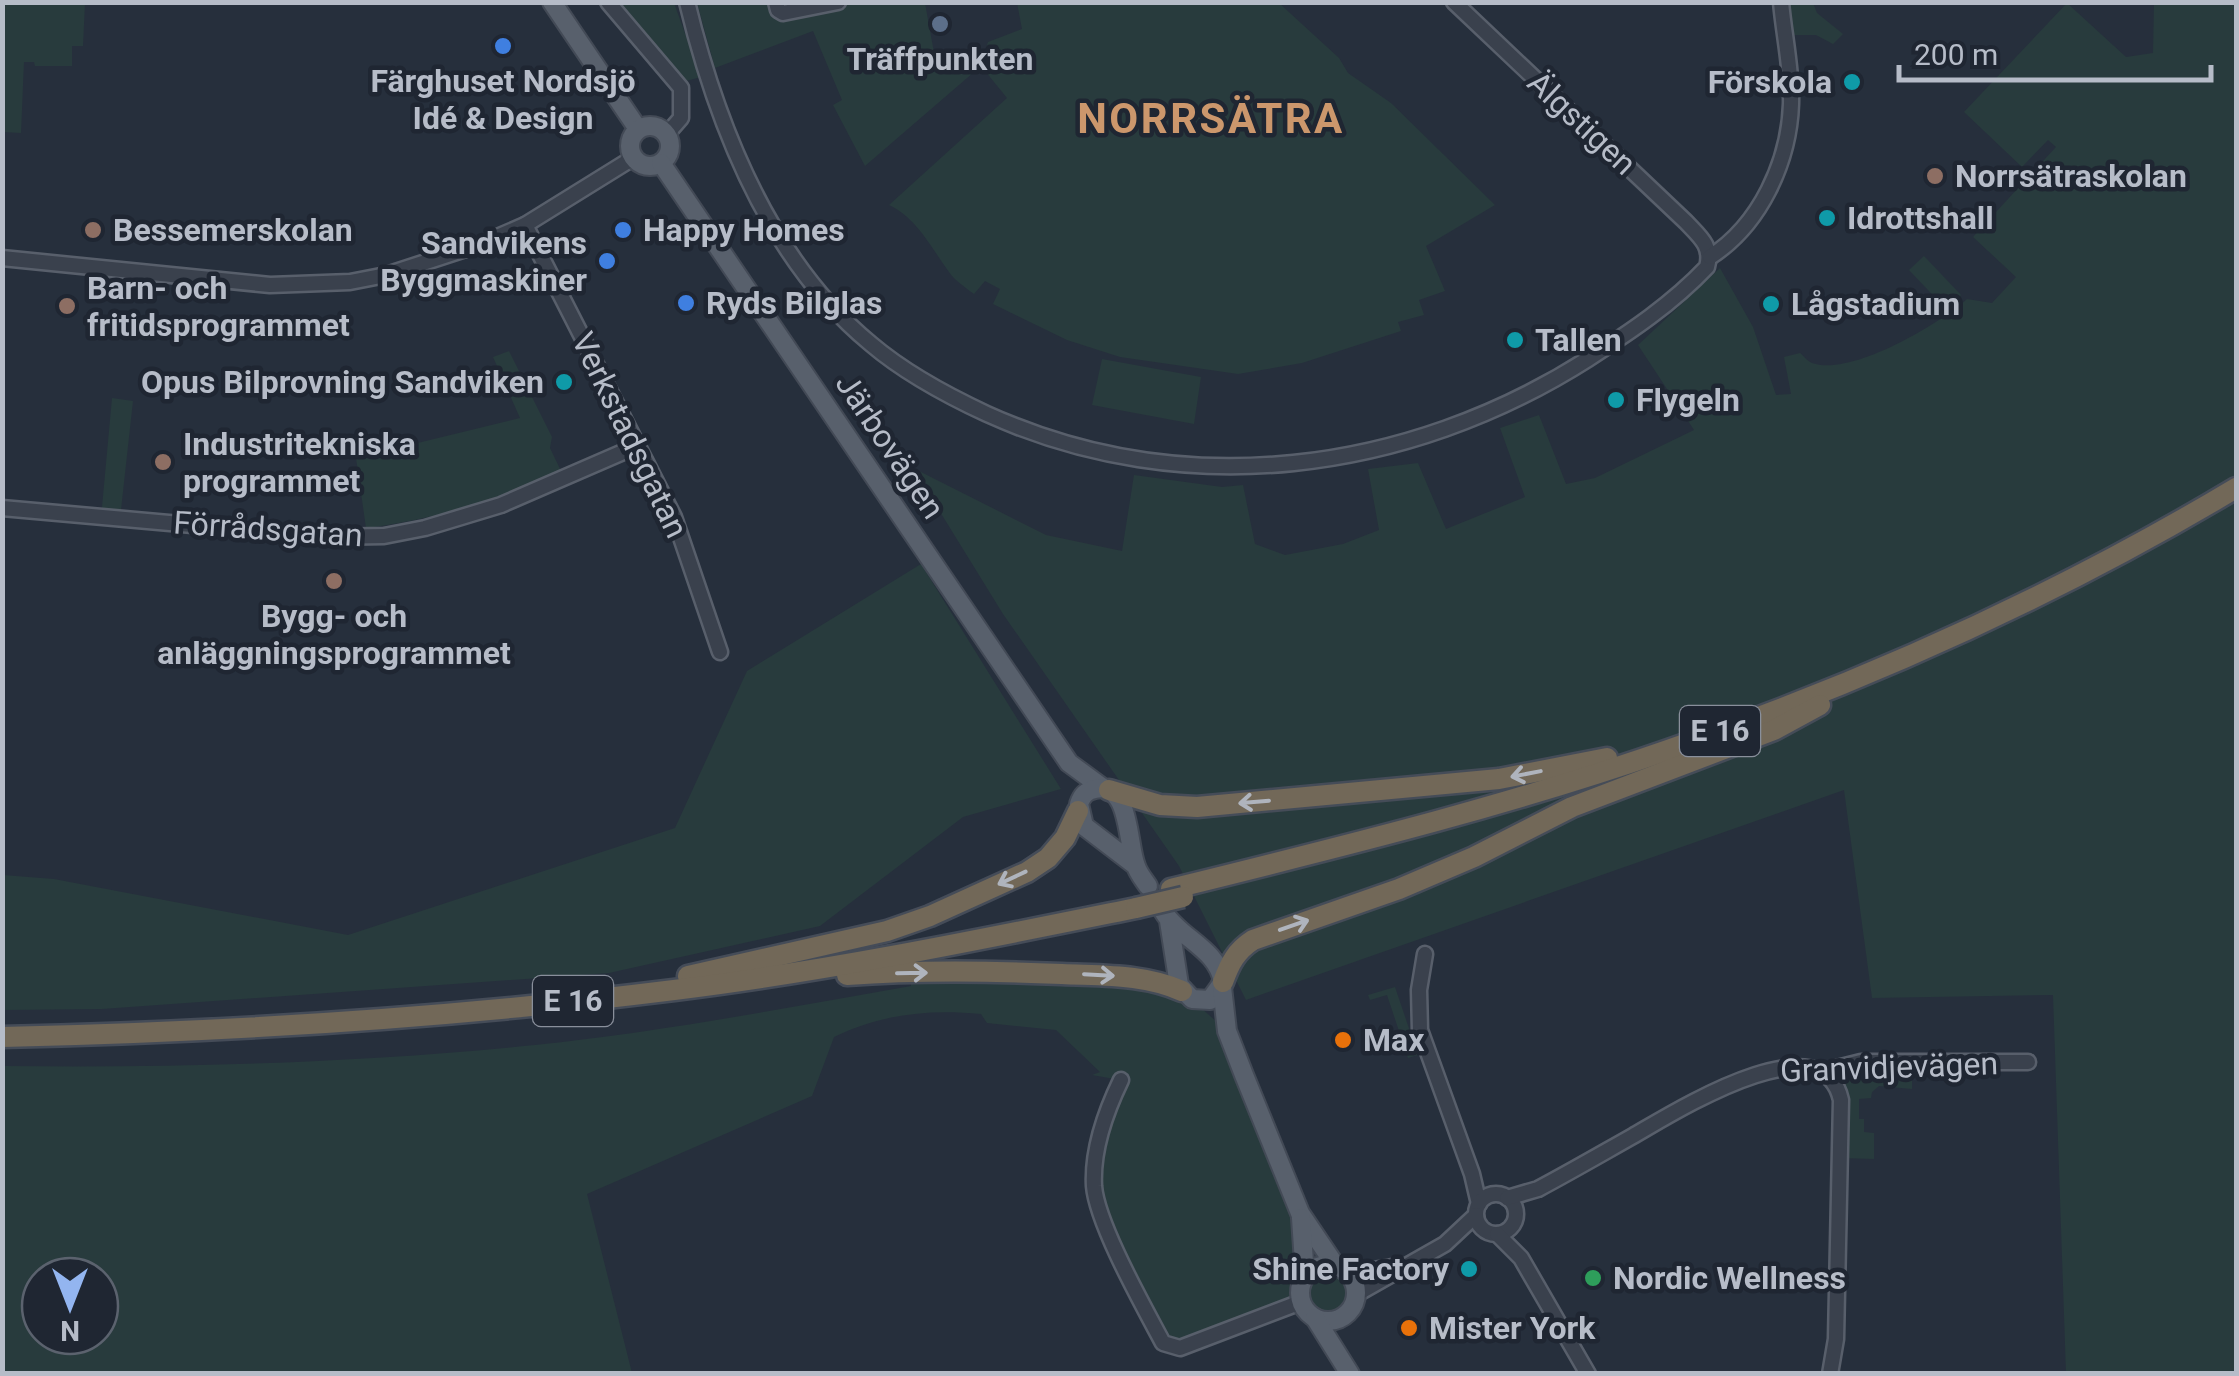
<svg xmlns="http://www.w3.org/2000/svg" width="2239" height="1376" font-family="Roboto,sans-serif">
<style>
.green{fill:#283b3d;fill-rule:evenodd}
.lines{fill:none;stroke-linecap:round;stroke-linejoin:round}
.minor-casing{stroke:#585f6b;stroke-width:19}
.major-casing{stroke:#434a56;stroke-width:22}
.highway-casing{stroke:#454c58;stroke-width:25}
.minor{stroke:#3a414d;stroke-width:14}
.major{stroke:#58606c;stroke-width:18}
.highway{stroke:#726858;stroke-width:20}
.highway-bridge-casing{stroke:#454c58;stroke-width:25;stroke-linecap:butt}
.highway-bridge{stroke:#726858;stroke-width:20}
.oneway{stroke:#afb4bd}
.service-dot{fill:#5c6f8a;stroke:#1f2632;stroke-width:4}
.shop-dot{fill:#3f7fe0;stroke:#1f2632;stroke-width:4}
.culture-dot{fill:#0f9aa8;stroke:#1f2632;stroke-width:4}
.education-dot{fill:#8d6e63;stroke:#1f2632;stroke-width:4}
.food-dot{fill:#e8710a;stroke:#1f2632;stroke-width:4}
.leisure-dot{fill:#2e9e5b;stroke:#1f2632;stroke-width:4}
.labels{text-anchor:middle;stroke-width:9;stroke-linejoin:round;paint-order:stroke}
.shield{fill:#1f2632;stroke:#898f9b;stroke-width:2.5}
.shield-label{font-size:30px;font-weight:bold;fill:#b6bcc8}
.poi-label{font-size:32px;font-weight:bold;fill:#b6bcc8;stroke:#1f2632;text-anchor:start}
.street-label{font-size:32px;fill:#b6bcc8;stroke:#1f2632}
.district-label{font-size:42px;font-weight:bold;letter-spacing:2.5px;fill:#cc976c;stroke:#1f2632}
</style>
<rect width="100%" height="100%" fill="#262f3c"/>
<!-- green -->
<g class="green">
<polygon points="3,2 85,3 83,46 72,46 72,66 35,66 34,62 24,62 21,133 3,132"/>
<polygon points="618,3 674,3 701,77 686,81 626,15"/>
<path d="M697 3H776L778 10 838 3H925L937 69 980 66 988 42 1022 29 1017 3H1279L1339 58 1348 73 1391 103 1495 205 1426 246 1445 291 1419 300 1424 315 1398 322 1401 331 1302 363 1238 374 1120 357 1067 340 993 304 1000 289 985 281 974 294C965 287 955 281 949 272 932 249 917 218 889 205L1007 98 981 66 865 166 833 105 842 100 813 31 715 68Z"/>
<polygon points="1788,3 1813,3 1817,13 1843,34 1833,44 1816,35 1792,35"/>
<path d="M2067 3 2126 57 2153 53 2154 3H2236V1373H2066L2053 995 1872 998 1844 790 1246 1000 1179 866 1003 614 913 468 1046 535 1122 551 1134 475 1222 487 1243 485 1255 544 1285 555 1343 544 1379 530 1368 469 1418 463 1446 529 1525 497 1500 428 1539 415 1566 484 1595 478 1694 430 1638 345 1720 268 1753 327 1776 395 1791 394 1784 357 1800 353C1804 356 1807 361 1812 363 1851 377 1939 324 1967 299L1992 303 2016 277 1973 237 2056 147 2048 140 2022 167 1964 112Z"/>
<polygon points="1924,256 1961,295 1946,309 1909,270"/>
<path d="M509 351 552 437 550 448 562 473C500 499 433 520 366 528L356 458 520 418 493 357Z"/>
<polygon points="1102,359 1201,377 1194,424 1092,405"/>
<polygon points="112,398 133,401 120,519 101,518"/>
<polygon points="921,564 1061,789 963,817 820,926 609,973 102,1009 3,1010 3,875 54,879 348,935 675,828 747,671"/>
<path d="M1013 972 1182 991 1227 1031 1224 1052 1255 1127 1266 1124 1300 1213 1301 1302 1172 1346 1148 1314 1094 1181 1120 1080 1092 1075 1100 1072 1056 1030 987 1023 981 1014C928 1009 882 1014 834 1037L812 1096 587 1194 632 1373 3 1374V1066C180 1068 358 1063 535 1045 661 1032 786 1008 911 986L910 973ZM40 1276H100V1336H40Z"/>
<polygon points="1395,987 1418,1055 1408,1058 1387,995 1370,1000 1368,995"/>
<polygon points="1936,1062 1936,1075 1912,1075 1912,1089 1879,1086 1872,1092 1871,1098 1859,1099 1859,1119 1864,1119 1864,1132 1874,1133 1874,1159 1840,1158 1834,1081 1837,1068"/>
<circle cx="1329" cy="1293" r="19"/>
</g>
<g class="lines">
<defs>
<g id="minor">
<polyline points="608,2 681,88 681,118 667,134"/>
<path d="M687 2C717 126 770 261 871 344 905 373 946 395 987 414 1184 503 1407 474 1588 359 1630 332 1672 304 1707 267 1713 246 1699 236 1686 222L1454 2"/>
<polyline points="776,2 778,10 783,13 838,2"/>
<polyline points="525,225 674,517 720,652"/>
<path d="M1710 257C1760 225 1789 162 1791 104 1792 70 1784 36 1781 2"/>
<polyline points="2,258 270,285 350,282 386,275 481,244 525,225 633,158"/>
<polyline points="2,508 326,537 384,536 425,528 501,505 637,446"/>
<polyline points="1425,954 1419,990 1420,1030 1472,1174 1479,1204"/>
<polyline points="1827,1076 1837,1068 1861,1062 2028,1062"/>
<path d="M1121 1080C1105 1113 1092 1149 1094 1186 1097 1224 1144 1307 1163 1343L1180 1348 1301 1302"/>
<circle cx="1496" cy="1214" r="20"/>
<path d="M1507 1198 1538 1189C1570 1172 1601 1154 1633 1136 1670 1115 1823 1017 1841 1100L1836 1339 1830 1374"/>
<polyline points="1497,1234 1521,1258 1588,1374"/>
<polyline points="1349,1274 1393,1267"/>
<polyline points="1357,1294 1445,1244 1476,1215"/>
</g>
<g id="major">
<polyline points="552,2 638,129"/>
<circle cx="650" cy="146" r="20"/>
<polyline points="661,163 1069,763 1103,788"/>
<path d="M1135 865 1084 826 1079 804C1082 795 1086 791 1095 789 1131 781 1127 845 1136 866 1138 873 1144 880 1148 886"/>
<path d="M1163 911C1179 938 1218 949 1223 982L1210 1000 1192 999 1179 985 1169 921"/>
<polyline points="1222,987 1227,1031 1244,1075 1300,1213 1335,1265"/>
<polyline points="1301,1218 1305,1277"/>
<circle cx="1328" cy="1293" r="28"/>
<polyline points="1315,1318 1350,1374"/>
</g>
<g id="highway">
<polyline points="1109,790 1160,805 1197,807 1499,779 1607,758"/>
<path d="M1171 889C1345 846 1520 803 1688 743 1878 676 2064 591 2236 488"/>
<path d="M847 975C918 970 991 971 1062 974 1103 976 1144 974 1182 991"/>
<polyline points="688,976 887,931 930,916 1027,872 1048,858 1065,838 1078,811"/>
<path d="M1223 982C1230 963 1236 951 1253 940L1399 889 1474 857 1572 807 1774 730 1820 705"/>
<path d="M2 1037C228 1032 451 1018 674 990 829 971 983 939 1136 908"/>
</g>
</defs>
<!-- minor casing -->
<use href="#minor" class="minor-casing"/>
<!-- major casing -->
<use href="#major" class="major-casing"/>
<!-- highway casing -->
<use href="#highway" class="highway-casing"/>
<!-- minor -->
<use href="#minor" class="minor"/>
<!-- major -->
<use href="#major" class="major"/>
<!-- highway -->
<use href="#highway" class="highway"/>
<defs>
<polyline id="highway-bridge" points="1136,908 1183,897"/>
</defs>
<!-- highway-bridge casing -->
<use href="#highway-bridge" class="highway-bridge-casing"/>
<!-- highway-bridge -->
<use href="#highway-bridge" class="highway-bridge"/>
</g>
<!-- one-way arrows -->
<defs><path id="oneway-shaft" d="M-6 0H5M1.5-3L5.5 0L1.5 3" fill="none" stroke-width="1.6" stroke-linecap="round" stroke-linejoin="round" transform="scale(2.5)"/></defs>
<g class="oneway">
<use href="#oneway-shaft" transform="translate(1526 774) rotate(169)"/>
<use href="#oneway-shaft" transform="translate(1254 802) rotate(175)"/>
<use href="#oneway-shaft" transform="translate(1012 878) rotate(155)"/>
<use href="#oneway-shaft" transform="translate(1294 925) rotate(-19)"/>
<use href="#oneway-shaft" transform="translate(912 973) rotate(-1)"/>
<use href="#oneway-shaft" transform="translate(1099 975) rotate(3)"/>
</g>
<!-- markers -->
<circle class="service-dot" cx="940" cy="24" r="10"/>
<g class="shop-dot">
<circle cx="503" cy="46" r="10"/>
<circle cx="623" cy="230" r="10"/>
<circle cx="607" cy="261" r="10"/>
<circle cx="686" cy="303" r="10"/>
</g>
<g class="culture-dot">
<circle cx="1852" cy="82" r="10"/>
<circle cx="1827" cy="218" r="10"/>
<circle cx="1771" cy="304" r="10"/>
<circle cx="1515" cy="340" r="10"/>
<circle cx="564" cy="382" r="10"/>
<circle cx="1616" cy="400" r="10"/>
<circle cx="1469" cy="1269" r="10"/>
</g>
<g class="education-dot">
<circle cx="1935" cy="176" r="10"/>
<circle cx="93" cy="230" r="10"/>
<circle cx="67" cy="306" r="10"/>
<circle cx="163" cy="462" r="10"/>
<circle cx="334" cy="581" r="10"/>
</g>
<g class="food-dot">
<circle cx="1343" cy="1040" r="10"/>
<circle cx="1409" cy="1328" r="10"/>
</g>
<circle class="leisure-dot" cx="1593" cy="1278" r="10"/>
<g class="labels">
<!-- shield labels -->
<g class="shield">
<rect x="1680" y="706" width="80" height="50" rx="8"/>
<rect x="533" y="976" width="80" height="50" rx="8"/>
</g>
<g class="shield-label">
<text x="1720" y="741">E 16</text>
<text x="573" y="1011">E 16</text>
</g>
<!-- poi labels -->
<g class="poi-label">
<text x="940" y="70" text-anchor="middle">Träffpunkten</text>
<text x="503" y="92" text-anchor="middle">Färghuset Nordsjö<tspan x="503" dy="37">Idé &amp; Design</tspan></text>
<text x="1832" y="93" text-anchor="end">Förskola</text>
<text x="1955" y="187">Norrsätraskolan</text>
<text x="1847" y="229">Idrottshall</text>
<text x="113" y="241">Bessemerskolan</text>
<text x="643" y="241">Happy Homes</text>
<text x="587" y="254" text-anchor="end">Sandvikens<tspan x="587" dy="37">Byggmaskiner</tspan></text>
<text x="87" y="299">Barn- och<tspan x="87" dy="37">fritidsprogrammet</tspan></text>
<text x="706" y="314">Ryds Bilglas</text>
<text x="1791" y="315">Lågstadium</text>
<text x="1535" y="351">Tallen</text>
<text x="544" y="393" text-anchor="end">Opus Bilprovning Sandviken</text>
<text x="1636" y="411">Flygeln</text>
<text x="183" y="455">Industritekniska<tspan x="183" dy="37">programmet</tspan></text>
<text x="334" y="627" text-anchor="middle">Bygg- och<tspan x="334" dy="37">anläggningsprogrammet</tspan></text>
<text x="1363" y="1051">Max</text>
<text x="1449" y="1280" text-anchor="end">Shine Factory</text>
<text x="1613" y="1289">Nordic Wellness</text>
<text x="1429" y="1339">Mister York</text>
</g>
<!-- street labels -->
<g class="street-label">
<text transform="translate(1582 123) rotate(43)" y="11">Älgstigen</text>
<text transform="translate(630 435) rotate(64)" y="11">Verkstadsgatan</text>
<text transform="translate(890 446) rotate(56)" y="11">Järbovägen</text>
<text transform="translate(268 529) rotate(4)" y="11">Förrådsgatan</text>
<text transform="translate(1889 1067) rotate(-2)" y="11">Granvidjevägen</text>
</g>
<!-- district labels -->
<g class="district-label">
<text x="1211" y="133">NORRSÄTRA</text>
</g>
</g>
<!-- border -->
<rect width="2239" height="1376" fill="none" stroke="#b6bcc8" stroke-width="10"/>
<!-- north arrow -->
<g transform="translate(70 1306) rotate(180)"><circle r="48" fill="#1f2632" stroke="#5b626e" stroke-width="2.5"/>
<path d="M0-8L18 38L0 25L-18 38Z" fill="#93b5f0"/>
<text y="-15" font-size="28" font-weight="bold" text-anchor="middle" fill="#b6bcc8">N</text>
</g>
<!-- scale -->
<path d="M1899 65v15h312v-15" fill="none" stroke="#b6bcc8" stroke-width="5"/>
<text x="1914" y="65" font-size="30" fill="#b6bcc8" stroke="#1f2632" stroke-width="8" paint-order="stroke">200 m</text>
</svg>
